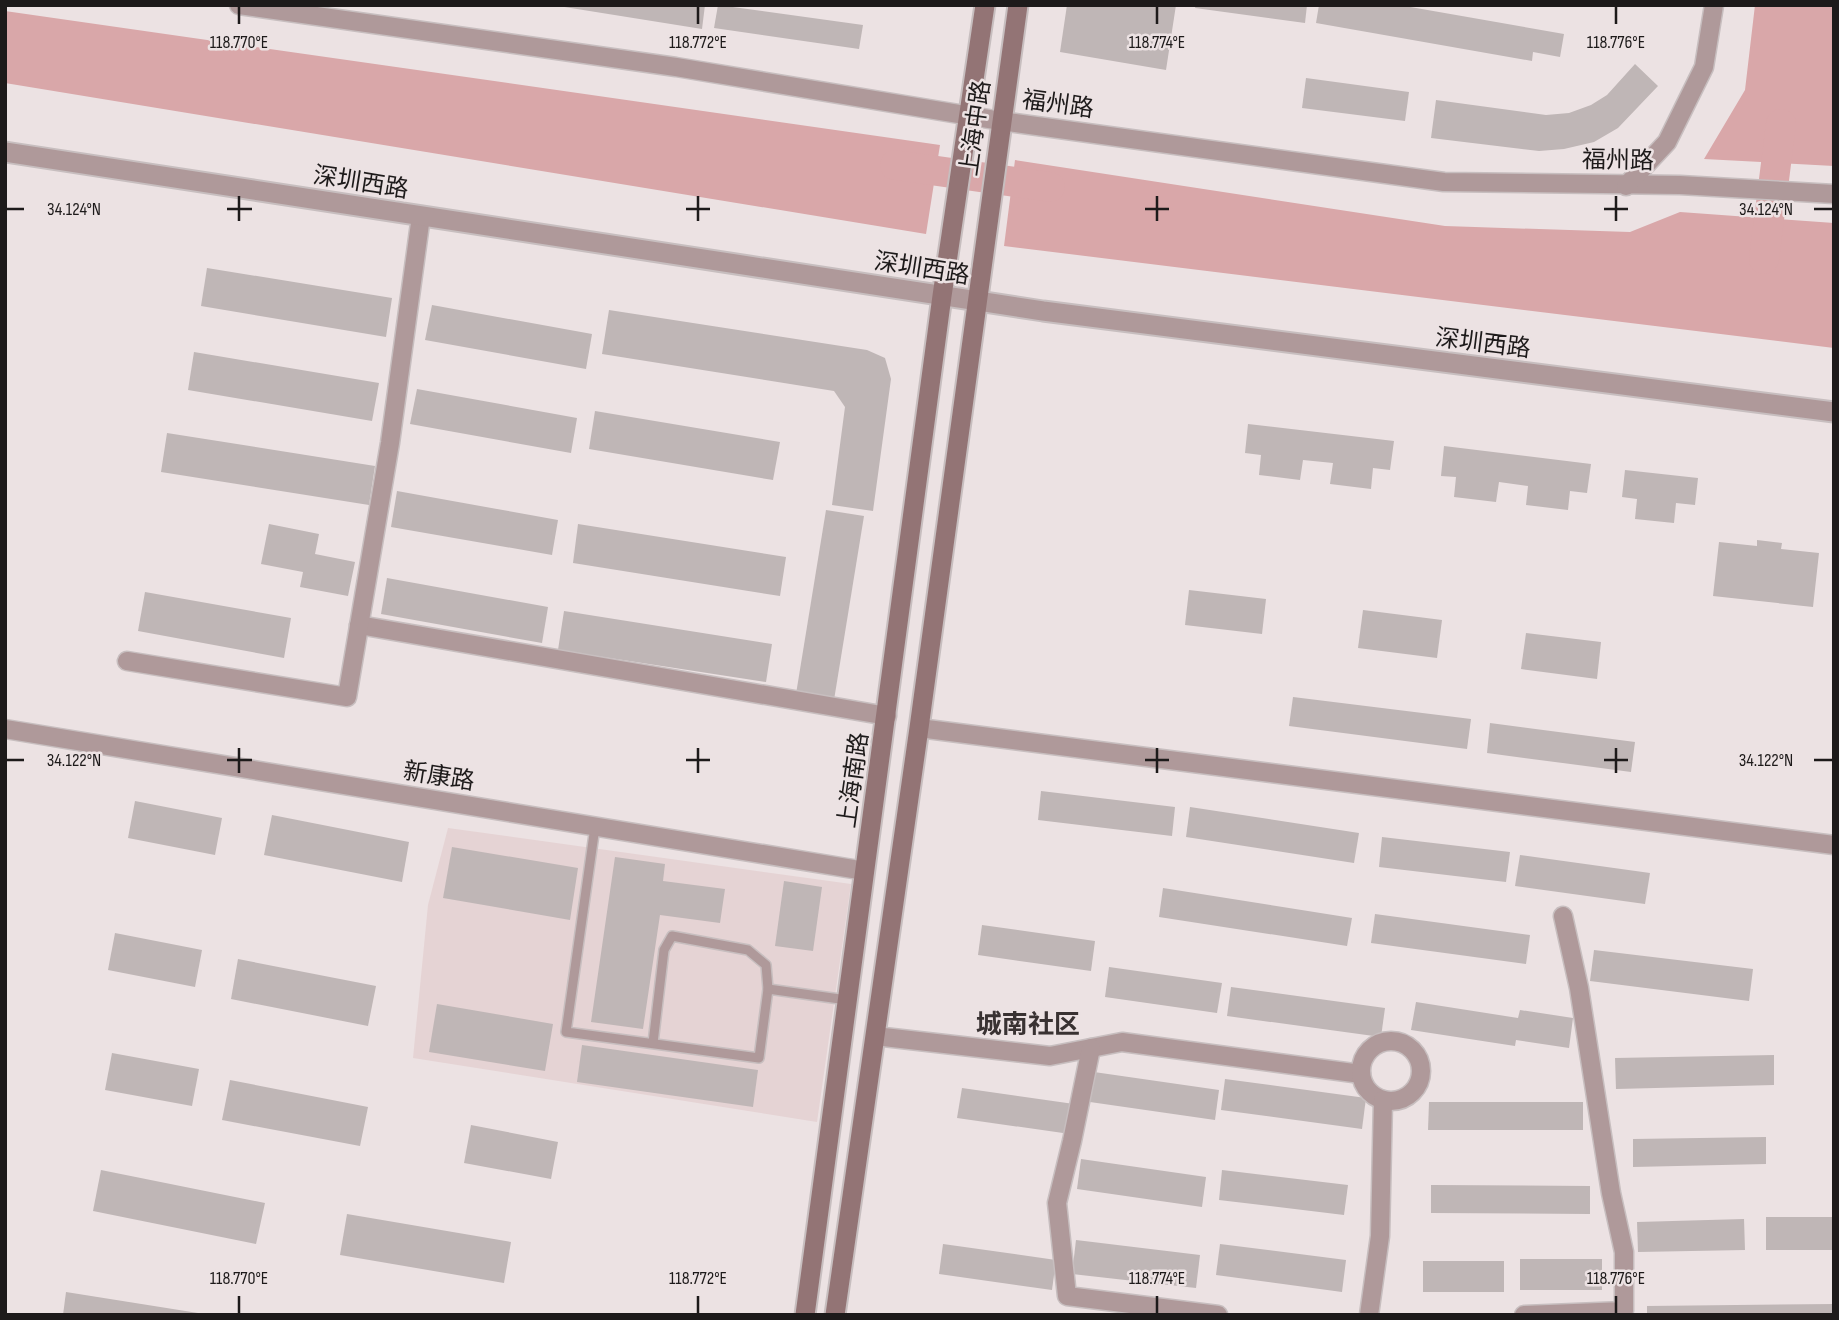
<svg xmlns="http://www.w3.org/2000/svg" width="1839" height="1320" font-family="'Sofia Sans Condensed','Noto Sans SC',sans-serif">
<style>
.built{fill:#e5d3d4}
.water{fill:#d9a7a9}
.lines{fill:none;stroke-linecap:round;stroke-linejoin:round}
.river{stroke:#d9a7a9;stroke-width:30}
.building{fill:#bfb6b6}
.service-casing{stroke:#c7bebf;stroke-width:12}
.minor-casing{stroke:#c7bebf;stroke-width:21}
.tertiary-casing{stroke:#c7bebf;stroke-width:23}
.secondary-casing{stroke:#c7bebf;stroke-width:23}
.service{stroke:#af999a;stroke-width:9}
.minor{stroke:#af999a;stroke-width:18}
.tertiary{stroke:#af999a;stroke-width:19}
.secondary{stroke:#937475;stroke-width:19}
.ticks{fill:none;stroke:#1d1a1a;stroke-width:2.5}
.labels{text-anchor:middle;stroke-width:5;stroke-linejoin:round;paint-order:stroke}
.street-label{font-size:24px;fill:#1d1a1a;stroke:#ece2e3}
.neighbourhood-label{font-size:26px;font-weight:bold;fill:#393232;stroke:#ece2e3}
.ticks-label{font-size:18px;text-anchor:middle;fill:#1d1a1a;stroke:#ece2e3;stroke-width:5;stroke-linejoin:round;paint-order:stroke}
</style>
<rect width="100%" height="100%" fill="#ece2e3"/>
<!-- built -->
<polygon class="built" points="448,828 851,884 817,1122 413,1058 428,905"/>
<!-- water -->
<g class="water">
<polygon points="1755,5 1834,5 1832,38 1834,166 1704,159 1745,90"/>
<polygon points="5,11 940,145 926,234 5,83"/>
<polygon points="1015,160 1445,226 1630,232 1680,212 1834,223 1834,348 1004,246"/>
</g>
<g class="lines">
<!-- river -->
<g class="river">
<polyline points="895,165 1050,187"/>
<polyline points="1764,259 1781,124"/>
</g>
</g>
<!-- building -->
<g class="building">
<polygon points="552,5 705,5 702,29"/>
<polygon points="718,5 863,25 859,49 714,28"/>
<polygon points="1067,5 1176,5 1166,70 1060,52"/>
<polygon points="1196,5 1307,5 1305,23 1195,8"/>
<polygon points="1319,5 1399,5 1564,34 1560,57 1533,52 1532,61 1316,23"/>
<polygon points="1635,64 1658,86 1618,128 1594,142 1564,149 1539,151 1431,138 1436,100 1546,115 1569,113 1591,105 1607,95"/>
<polygon points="1306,78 1409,92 1405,121 1302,108"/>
<polygon points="207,268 392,298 386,337 201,306"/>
<polygon points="432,305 592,334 586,369 425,340"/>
<polygon points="609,310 867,350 885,358 891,379 873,511 832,505 845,407 834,391 602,354"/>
<polygon points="194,352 379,383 372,421 188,390"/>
<polygon points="417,389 577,418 571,453 410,424"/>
<polygon points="595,411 780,442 773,480 589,449"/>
<polygon points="1248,424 1394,441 1390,470 1373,468 1371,489 1330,484 1333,463 1303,460 1300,480 1259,475 1261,455 1245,453"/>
<polygon points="167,433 375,466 369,505 161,472"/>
<polygon points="1444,446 1591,464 1587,493 1570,491 1568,510 1526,505 1528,486 1499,482 1496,502 1454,497 1456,477 1441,476"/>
<polygon points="1625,470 1698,478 1695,505 1676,503 1674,523 1635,519 1637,499 1622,497"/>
<polygon points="397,491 558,520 552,555 391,527"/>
<polygon points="826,510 864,516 834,700 796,694"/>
<polygon points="269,524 319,534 315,554 355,562 348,596 300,587 303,572 261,564"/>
<polygon points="578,524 786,557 780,596 573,563"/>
<polygon points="1757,540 1782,543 1781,549 1819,553 1813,607 1713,596 1719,542 1757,546"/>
<polygon points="387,578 548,607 542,643 381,614"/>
<polygon points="1189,590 1266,599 1262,634 1185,625"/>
<polygon points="145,592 291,618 284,658 138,631"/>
<polygon points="1363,610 1442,620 1437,658 1358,648"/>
<polygon points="564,611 772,644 766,682 558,650"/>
<polygon points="1526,633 1601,642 1597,679 1521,669"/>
<polygon points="1293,697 1471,719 1467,749 1289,726"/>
<polygon points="1490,723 1635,742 1631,772 1487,753"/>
<polygon points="1041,791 1175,807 1172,836 1038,820"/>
<polygon points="135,801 222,818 215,855 128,838"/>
<polygon points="1190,807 1359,833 1354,863 1186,837"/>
<polygon points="272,815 409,842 402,882 264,855"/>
<polygon points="1382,837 1510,852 1506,882 1379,867"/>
<polygon points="452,847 578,868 570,920 443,898"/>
<polygon points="1520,855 1650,873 1645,904 1515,886"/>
<polygon points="615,857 665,864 663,881 725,889 720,923 660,915 643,1029 591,1022"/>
<polygon points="784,881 822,887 813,951 775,946"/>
<polygon points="1163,888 1352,918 1347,946 1159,917"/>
<polygon points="1375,914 1530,935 1526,964 1371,943"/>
<polygon points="982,925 1095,941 1091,971 978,955"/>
<polygon points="115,933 202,950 195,987 108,970"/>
<polygon points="1594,950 1753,969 1749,1001 1590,981"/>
<polygon points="238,959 376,986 368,1026 231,999"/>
<polygon points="1109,967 1222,983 1217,1013 1105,997"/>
<polygon points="1231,987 1385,1008 1381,1037 1227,1016"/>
<polygon points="1416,1002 1518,1018 1520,1010 1573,1018 1569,1048 1516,1040 1515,1046 1411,1030"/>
<polygon points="437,1004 553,1024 545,1071 429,1052"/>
<polygon points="582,1045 758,1070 753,1107 577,1082"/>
<polygon points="112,1053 199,1069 192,1106 105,1090"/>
<polygon points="1774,1055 1774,1085 1616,1089 1615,1058"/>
<polygon points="1094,1072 1219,1090 1215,1120 1090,1102"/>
<polygon points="1225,1079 1366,1098 1362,1129 1221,1110"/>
<polygon points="230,1080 368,1107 360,1146 222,1120"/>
<polygon points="962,1088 1074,1104 1070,1134 957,1118"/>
<polygon points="1429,1102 1583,1102 1583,1130 1428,1130"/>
<polygon points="471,1125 558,1142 551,1179 464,1163"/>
<polygon points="1766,1137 1766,1164 1633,1167 1633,1139"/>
<polygon points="1081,1159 1206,1177 1202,1207 1077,1189"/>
<polygon points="101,1170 265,1203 256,1244 93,1211"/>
<polygon points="1222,1170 1348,1185 1344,1215 1219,1200"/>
<polygon points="1431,1185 1590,1186 1590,1214 1431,1213"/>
<polygon points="347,1214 511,1242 504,1283 340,1255"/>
<rect x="1766" y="1217" width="68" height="33"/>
<polygon points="1744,1219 1745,1250 1638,1252 1637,1222"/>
<polygon points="1076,1240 1200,1255 1196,1288 1072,1274"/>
<polygon points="943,1244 1056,1260 1052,1290 939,1274"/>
<polygon points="1220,1244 1346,1260 1342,1292 1216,1275"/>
<rect x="1520" y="1259" width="82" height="31"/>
<rect x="1423" y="1261" width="81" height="31"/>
<polygon points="66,1292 198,1313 198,1315 63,1315"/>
<polygon points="1834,1304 1834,1315 1647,1315 1647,1306"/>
</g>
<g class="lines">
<defs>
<g id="service">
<polyline points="595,827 566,1032 759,1058 768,989 847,1000"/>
<polyline points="653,1043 664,950 672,936 748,950 766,965 768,989"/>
</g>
<g id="minor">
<polyline points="239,5 676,67 1001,121 1444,182 1680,185 1834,194"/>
<polyline points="1626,186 1667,142 1704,67 1714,5"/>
<polyline points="359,625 887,716"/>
<polyline points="127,661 347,697 390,443 421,216"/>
<polyline points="919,728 1834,845"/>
<polyline points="5,729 865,871"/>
<polyline points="875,1036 1050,1056 1122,1042 1361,1074"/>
<circle cx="1391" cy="1071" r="30"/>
<polyline points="1091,1048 1072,1141 1057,1203 1067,1296 1218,1315"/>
<polyline points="1369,1315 1380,1236 1383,1100"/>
<polyline points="1524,1315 1624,1311 1624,1252 1611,1193 1579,988 1563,916"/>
</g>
<polyline id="tertiary" points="5,152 1043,311 1834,412"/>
<g id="secondary">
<polyline points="805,1315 942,296 985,5"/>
<polyline points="835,1315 919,728 1018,5"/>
</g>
</defs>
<!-- service casing -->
<use href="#service" class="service-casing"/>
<!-- minor casing -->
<use href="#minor" class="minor-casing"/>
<!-- tertiary casing -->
<use href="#tertiary" class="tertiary-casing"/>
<!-- secondary casing -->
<use href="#secondary" class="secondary-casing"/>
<!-- service -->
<use href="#service" class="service"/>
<!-- minor -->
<use href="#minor" class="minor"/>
<!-- tertiary -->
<use href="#tertiary" class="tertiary"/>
<!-- secondary -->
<use href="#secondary" class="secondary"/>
</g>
<!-- ticks -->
<path class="ticks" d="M239 7V24M698 7V24M1157 7V24M1616 7V24M239 196V221M698 196V221M1157 196V221M1616 196V221M7 209H24M227 209H252M686 209H710M1145 209H1169M1604 209H1628M1814 209H1832M239 748V773M698 748V773M1157 748V773M1616 748V773M7 760H24M227 760H252M686 760H710M1145 760H1169M1604 760H1628M1814 760H1832M239 1296V1313M698 1296V1313M1157 1296V1313M1616 1296V1313"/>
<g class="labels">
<!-- street labels -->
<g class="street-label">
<text transform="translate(1058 104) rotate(8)" y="8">福州路</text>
<text transform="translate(975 128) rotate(-82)" y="8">上海中路</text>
<text transform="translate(1618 160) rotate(1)" y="8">福州路</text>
<text transform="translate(361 182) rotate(9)" y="8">深圳西路</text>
<text transform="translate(922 268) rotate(9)" y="8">深圳西路</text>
<text transform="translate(1483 343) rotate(7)" y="8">深圳西路</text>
<text transform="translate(439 776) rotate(9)" y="8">新康路</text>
<text transform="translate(853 780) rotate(-82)" y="8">上海南路</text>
</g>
<!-- neighbourhood labels -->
<g class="neighbourhood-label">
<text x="1028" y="1033">城南社区</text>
</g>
</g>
<g class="ticks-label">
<text x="239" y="48">118.770°E</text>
<text x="698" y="48">118.772°E</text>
<text x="1157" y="48">118.774°E</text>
<text x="1616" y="48">118.776°E</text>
<text x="74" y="215">34.124°N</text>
<text x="1766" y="215">34.124°N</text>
<text x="74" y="766">34.122°N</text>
<text x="1766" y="766">34.122°N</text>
<text x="239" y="1284">118.770°E</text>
<text x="698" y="1284">118.772°E</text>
<text x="1157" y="1284">118.774°E</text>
<text x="1616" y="1284">118.776°E</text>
</g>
<!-- border -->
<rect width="1839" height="1320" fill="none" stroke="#1d1a1a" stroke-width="14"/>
</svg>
